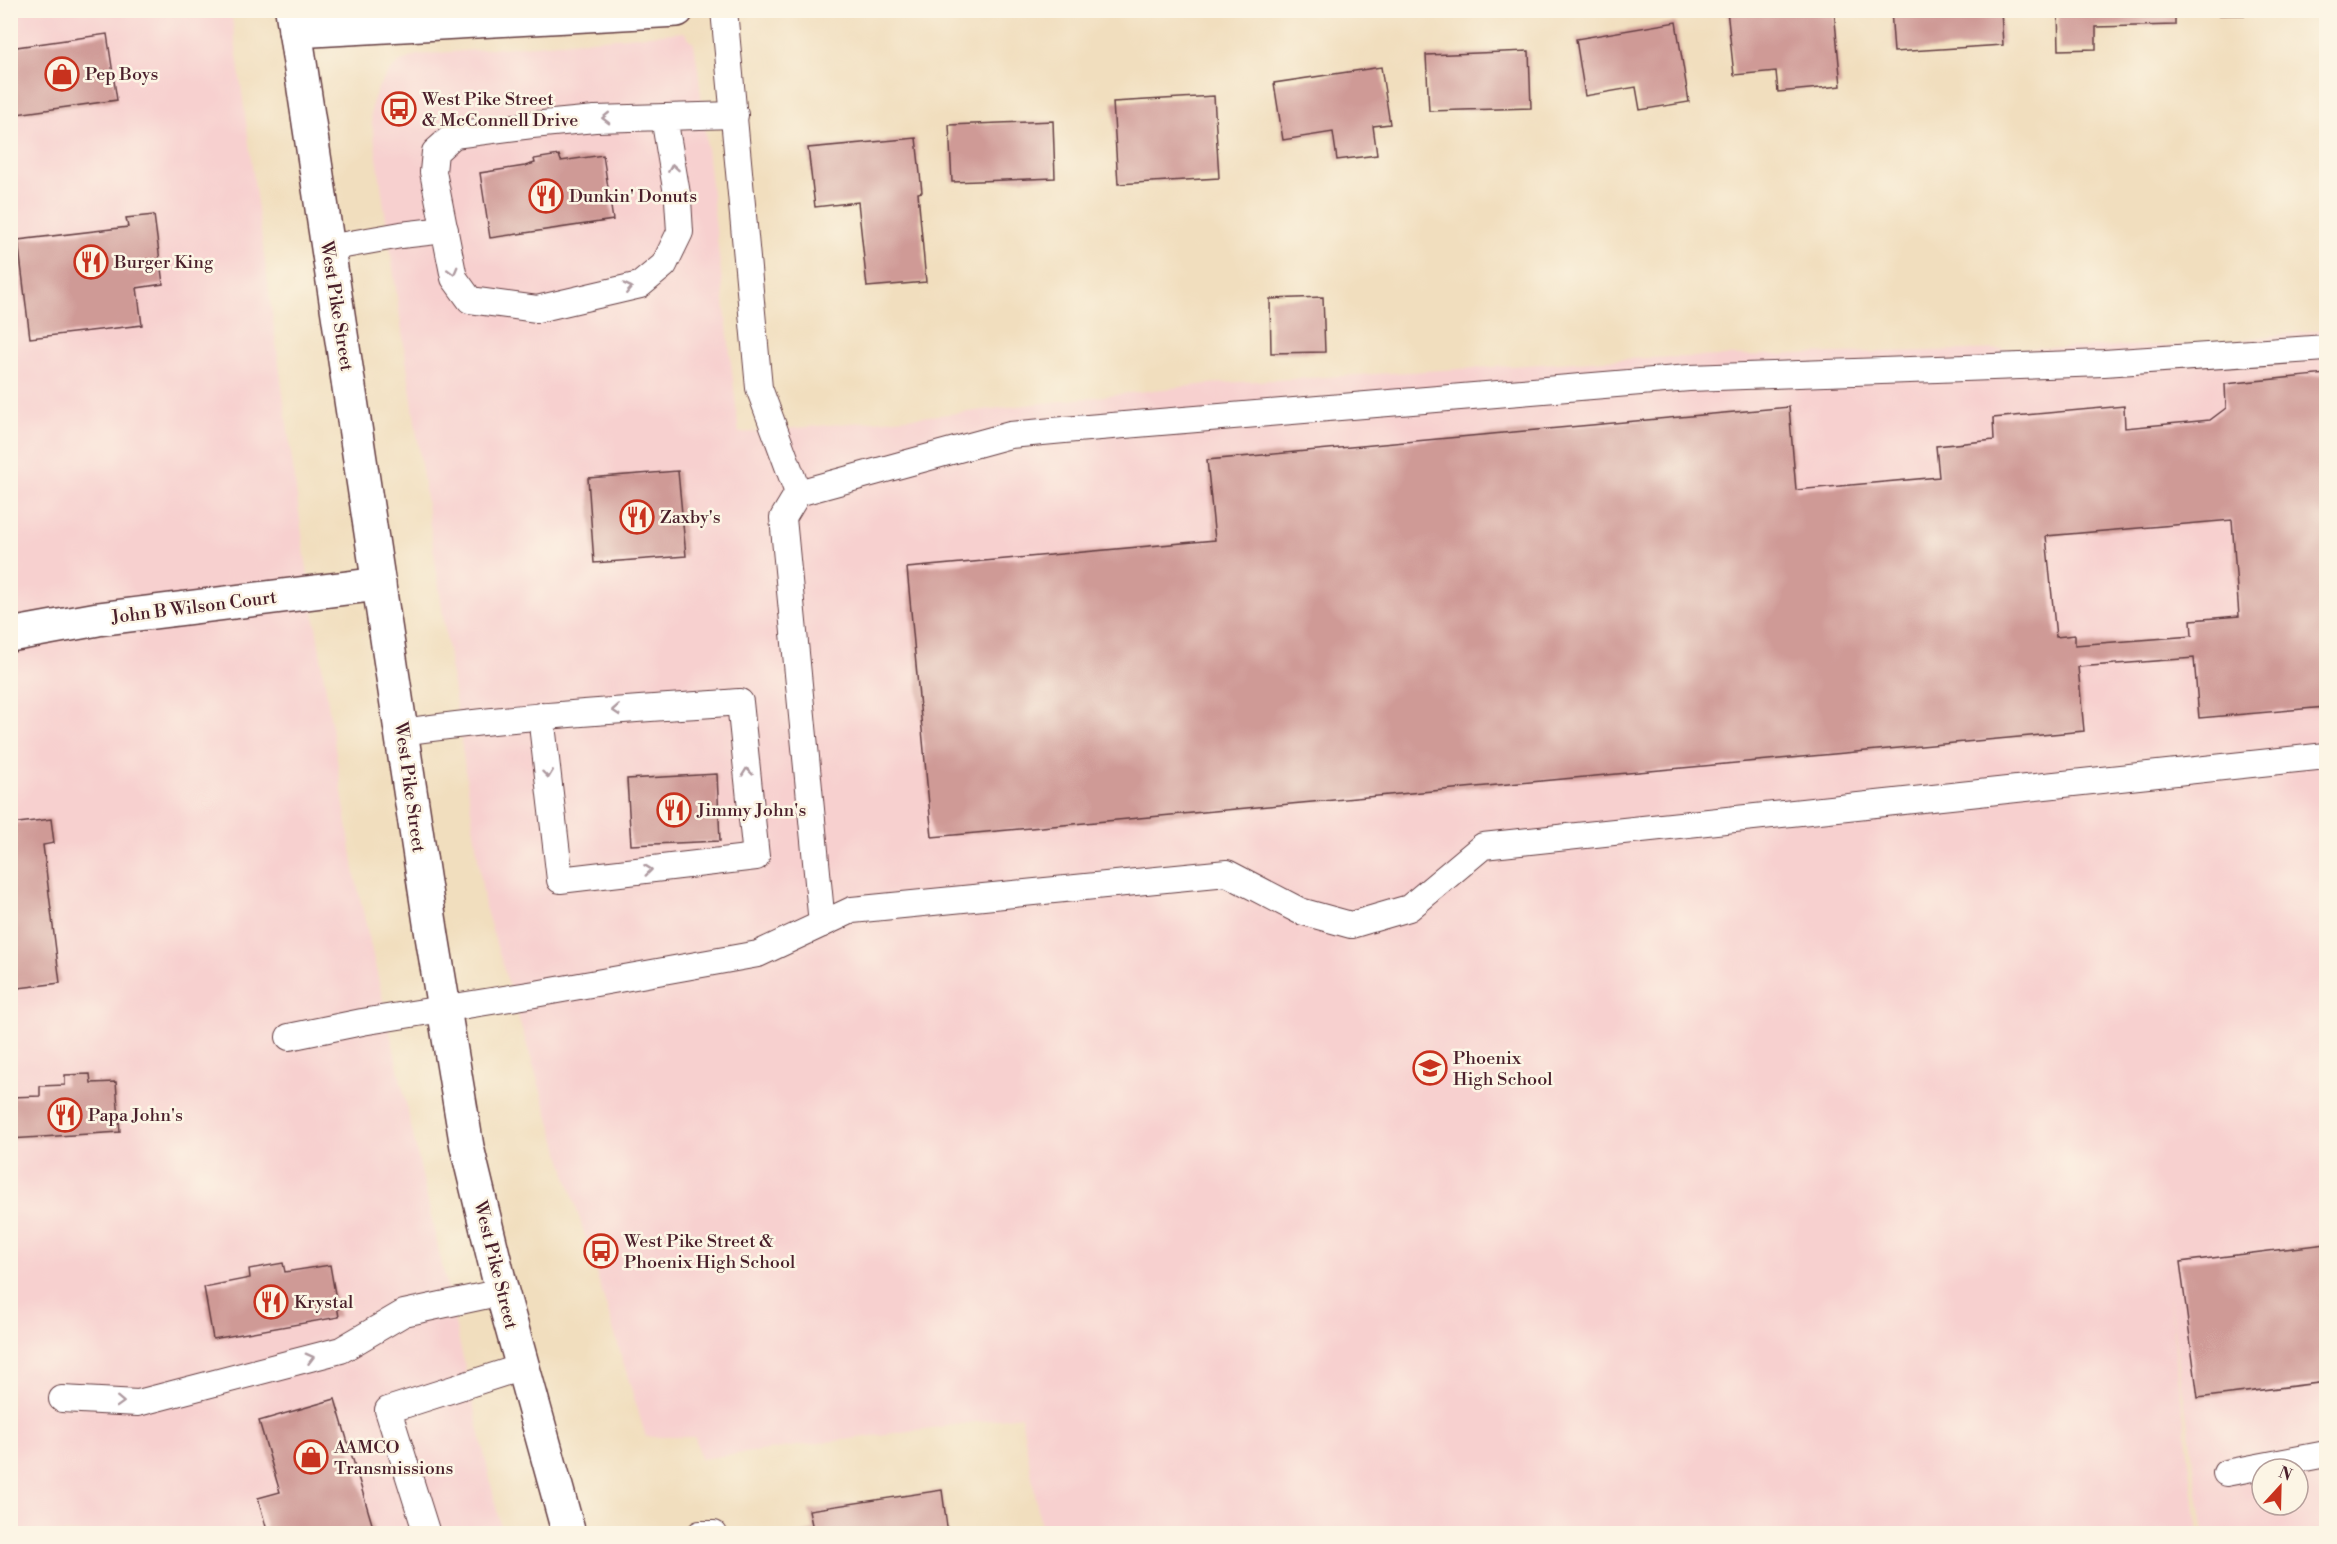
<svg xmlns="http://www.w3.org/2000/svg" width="2337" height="1544" font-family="'Libre Bodoni',serif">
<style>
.built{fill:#f7d0cf;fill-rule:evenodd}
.building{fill:#cf9a96;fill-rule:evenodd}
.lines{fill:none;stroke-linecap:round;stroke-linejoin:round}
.service-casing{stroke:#633c41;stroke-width:28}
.minor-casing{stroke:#633c41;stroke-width:36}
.primary-casing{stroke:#633c41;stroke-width:36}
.service{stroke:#fff;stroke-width:26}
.minor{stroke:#fff;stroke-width:33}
.primary{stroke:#fff;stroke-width:33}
.oneway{stroke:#ae9aa0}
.labels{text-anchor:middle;stroke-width:5;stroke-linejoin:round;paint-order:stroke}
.poi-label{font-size:18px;fill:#4a1f2b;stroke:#fcf5e5;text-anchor:start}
.street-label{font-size:18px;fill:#4a1f2b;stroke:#fcf5e5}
</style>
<rect width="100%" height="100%" fill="#fcf5e5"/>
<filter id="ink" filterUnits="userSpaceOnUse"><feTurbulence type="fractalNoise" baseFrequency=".0167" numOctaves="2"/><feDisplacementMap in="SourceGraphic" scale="12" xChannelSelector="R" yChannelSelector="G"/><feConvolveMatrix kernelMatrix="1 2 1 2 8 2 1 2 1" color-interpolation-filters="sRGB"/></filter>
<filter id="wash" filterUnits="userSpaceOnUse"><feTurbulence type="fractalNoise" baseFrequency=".008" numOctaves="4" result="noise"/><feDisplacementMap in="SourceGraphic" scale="24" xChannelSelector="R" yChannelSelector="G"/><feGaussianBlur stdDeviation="1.35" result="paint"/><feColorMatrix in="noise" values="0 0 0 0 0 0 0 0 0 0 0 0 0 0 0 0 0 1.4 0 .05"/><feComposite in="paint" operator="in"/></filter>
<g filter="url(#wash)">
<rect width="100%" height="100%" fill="#f1debe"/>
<!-- built -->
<g class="built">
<polygon points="10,11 231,11 305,556 355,875 502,1533 11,1533"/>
<path d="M684 32 694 44 698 69 739 433 940 415 1207 384 1643 358 2211 344 2326 329V1533H2204L2168 1292 2198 1533H1042L1021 1416 700 1459 695 1437H646L485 907 371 116 372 103 379 86 389 72 401 61 417 55ZM2262 1469H2298V1505H2262Z"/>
</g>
<g id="blocks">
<!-- building -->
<g class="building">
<polygon points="1727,10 1834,10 1841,86 1778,92 1776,71 1734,75"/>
<polygon points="1891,10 2001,10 2003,45 1894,52"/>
<polygon points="2058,10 2175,10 2175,25 2096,27 2096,49 2059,50"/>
<rect x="2218" y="10" width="108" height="5"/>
<polygon points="1676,22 1689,102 1640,110 1636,87 1585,96 1576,39"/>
<polygon points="107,34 117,100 10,115 10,48"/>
<polygon points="1529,51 1531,108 1429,111 1426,55"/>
<polygon points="1381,67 1390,124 1373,126 1377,155 1337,160 1333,132 1283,140 1274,83"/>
<polygon points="1214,96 1219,178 1118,184 1113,102"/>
<polygon points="1053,121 1055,178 952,182 949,125"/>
<polygon points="916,138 922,192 918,193 926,282 867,287 858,202 815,207 808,148"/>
<polygon points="559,155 561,161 603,155 613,220 490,238 480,173 525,166 535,163 534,159"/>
<polygon points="154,215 163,284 137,288 142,325 30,338 18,240 128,227 126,218"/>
<polygon points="1323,297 1325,352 1271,353 1270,299"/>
<path d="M2326 374V707L2199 718 2194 658 2078 667 2084 731 932 837 907 568 1215 540 1207 460 1789 407 1796 490 1939 477 1936 446 1994 440 1993 418 2124 406 2125 428 2210 420 2226 408 2225 384ZM2232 520 2239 616 2191 620 2192 636 2075 645V635L2056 637 2046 536Z"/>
<polygon points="678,471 686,556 594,563 588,478"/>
<polygon points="717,774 720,841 631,845 627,779"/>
<polygon points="51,819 54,843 43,845 60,983 10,989 10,824"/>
<polygon points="90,1074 91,1083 116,1082 120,1132 10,1139 10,1097 40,1096 40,1086 65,1085 65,1075"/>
<polygon points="2326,1244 2326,1382 2198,1398 2180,1262"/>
<polygon points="283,1263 285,1272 330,1265 339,1317 213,1339 204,1287 250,1278 249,1269"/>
<polygon points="335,1399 375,1534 268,1534 258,1498 280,1492 259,1421"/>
<polygon points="942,1490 948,1534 799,1534 813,1530 809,1510"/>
</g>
</g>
</g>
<g filter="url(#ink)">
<use href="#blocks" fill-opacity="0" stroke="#633c41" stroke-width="1.5"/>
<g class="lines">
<defs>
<g id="service">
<polyline points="724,10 759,388 798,493"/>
<polyline points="664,117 678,200 680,232 664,265 640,285 537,309 470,300 454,278 433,172 435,152 454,135 532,125 595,119 735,115"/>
<polyline points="328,248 401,235 445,230"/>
<path d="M402 732C514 716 627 710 740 702L756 857 560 880 541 716"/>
<polyline points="822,924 783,518 798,493 1010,435 1064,430 1689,378 2104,363 2326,348"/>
<polyline points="289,1037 362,1022 535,994 758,954 852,910 1227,873 1300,911 1351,925 1409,908 1483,846 2326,756"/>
<polyline points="62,1399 138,1403 341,1350 404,1313 502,1292"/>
<polyline points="2226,1473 2326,1454"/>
<polyline points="427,1534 388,1410 522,1367"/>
<polyline points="700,1534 714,1534"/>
</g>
<g id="minor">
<polyline points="295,31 677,10"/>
<polyline points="10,635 98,619 379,584"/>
</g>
<polyline id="primary" points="292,10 432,936 467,1147 502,1292 569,1534"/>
</defs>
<!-- service casing -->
<use href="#service" class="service-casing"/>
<!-- minor casing -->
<use href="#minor" class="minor-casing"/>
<!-- primary casing -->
<use href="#primary" class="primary-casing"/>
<!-- service -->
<use href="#service" class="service"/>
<!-- minor -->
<use href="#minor" class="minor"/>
<!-- primary -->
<use href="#primary" class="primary"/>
</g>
<!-- one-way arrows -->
<defs><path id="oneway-chevron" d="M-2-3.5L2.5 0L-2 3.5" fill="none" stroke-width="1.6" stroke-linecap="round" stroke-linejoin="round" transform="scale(1.5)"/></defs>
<g class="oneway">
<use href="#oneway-chevron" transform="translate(606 118) rotate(179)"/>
<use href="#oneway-chevron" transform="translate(673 168) rotate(-99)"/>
<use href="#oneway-chevron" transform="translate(453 271) rotate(75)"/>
<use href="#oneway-chevron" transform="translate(628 288) rotate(-13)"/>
<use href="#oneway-chevron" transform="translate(616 710) rotate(176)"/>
<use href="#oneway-chevron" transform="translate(747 772) rotate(-96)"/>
<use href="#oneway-chevron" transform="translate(548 774) rotate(83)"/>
<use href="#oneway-chevron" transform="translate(648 870) rotate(-7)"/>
<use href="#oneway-chevron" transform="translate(310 1358) rotate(-15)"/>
<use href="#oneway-chevron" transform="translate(120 1402) rotate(2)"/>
</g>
</g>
<!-- icons -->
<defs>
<symbol id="shop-ring" viewBox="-11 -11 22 22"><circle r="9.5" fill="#fcf5e5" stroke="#c8321e" stroke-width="1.5"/><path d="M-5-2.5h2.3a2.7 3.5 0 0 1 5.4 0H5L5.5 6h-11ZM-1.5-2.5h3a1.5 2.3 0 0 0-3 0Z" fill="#c8321e"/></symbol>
<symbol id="bus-ring" viewBox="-11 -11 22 22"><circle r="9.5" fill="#fcf5e5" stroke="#c8321e" stroke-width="1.5"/><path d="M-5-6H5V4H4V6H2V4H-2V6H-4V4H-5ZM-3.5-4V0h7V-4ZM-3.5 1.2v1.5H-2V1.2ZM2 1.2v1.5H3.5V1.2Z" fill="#c8321e"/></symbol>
<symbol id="restaurant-ring" viewBox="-11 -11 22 22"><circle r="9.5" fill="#fcf5e5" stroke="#c8321e" stroke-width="1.5"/><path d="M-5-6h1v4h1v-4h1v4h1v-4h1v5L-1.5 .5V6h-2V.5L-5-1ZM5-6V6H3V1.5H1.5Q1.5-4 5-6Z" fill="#c8321e"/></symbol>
<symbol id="school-ring" viewBox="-11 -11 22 22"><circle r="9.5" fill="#fcf5e5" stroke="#c8321e" stroke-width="1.5"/><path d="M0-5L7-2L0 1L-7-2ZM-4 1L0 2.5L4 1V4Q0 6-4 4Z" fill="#c8321e"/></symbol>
</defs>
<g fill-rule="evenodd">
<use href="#shop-ring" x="43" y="55" width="38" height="38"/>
<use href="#bus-ring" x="380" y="90" width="38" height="38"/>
<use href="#restaurant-ring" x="527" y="177" width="38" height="38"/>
<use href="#restaurant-ring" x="72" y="243" width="38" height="38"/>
<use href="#restaurant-ring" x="618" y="498" width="38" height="38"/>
<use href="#restaurant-ring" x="655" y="791" width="38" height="38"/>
<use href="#school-ring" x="1411" y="1049" width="38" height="38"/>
<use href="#restaurant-ring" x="46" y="1096" width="38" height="38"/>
<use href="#bus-ring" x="582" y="1232" width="38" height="38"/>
<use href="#restaurant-ring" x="252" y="1283" width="38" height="38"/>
<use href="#shop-ring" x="292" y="1438" width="38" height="38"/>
</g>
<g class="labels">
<!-- poi labels -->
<g class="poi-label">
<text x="85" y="80">Pep Boys</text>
<text x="422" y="105">West Pike Street<tspan x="422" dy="21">&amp; McConnell Drive</tspan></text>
<text x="569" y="202">Dunkin' Donuts</text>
<text x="114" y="268">Burger King</text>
<text x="660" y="523">Zaxby's</text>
<text x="697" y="816">Jimmy John's</text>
<text x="1453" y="1064">Phoenix<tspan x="1453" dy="21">High School</tspan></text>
<text x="88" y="1121">Papa John's</text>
<text x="624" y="1247">West Pike Street &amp;<tspan x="624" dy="21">Phoenix High School</tspan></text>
<text x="294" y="1308">Krystal</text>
<text x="334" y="1453">AAMCO<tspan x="334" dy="21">Transmissions</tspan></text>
</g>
<!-- street labels -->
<g class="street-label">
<text transform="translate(337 306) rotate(81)" y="6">West Pike Street</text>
<text transform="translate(194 607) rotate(-7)" y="6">John B Wilson Court</text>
<text transform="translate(410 787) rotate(82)" y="6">West Pike Street</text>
<text transform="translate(496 1265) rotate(76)" y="6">West Pike Street</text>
</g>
</g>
<!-- margin -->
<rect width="2337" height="1544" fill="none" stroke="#fcf5e5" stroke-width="36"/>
<!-- north arrow -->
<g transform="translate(2280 1487) rotate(22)"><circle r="28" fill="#fcf5e5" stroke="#b59f9b" stroke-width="1.5"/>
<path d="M0-4.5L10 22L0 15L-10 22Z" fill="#c8321e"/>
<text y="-9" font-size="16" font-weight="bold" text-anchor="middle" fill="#4a1f2b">N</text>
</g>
</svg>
